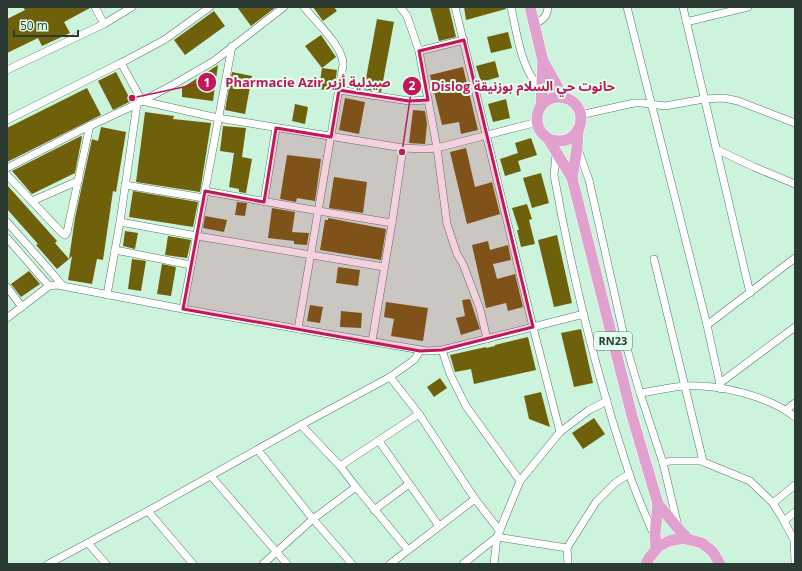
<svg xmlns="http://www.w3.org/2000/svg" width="802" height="571" font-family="'Open Sans','Noto Sans Arabic',sans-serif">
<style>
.building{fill:#6f610b}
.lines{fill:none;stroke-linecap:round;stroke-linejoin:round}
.street-casing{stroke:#567965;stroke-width:8}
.primary-casing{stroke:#fff;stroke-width:12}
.street{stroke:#fff;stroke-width:7}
.primary{stroke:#e0a1ce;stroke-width:11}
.marked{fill:#c2185b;fill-opacity:0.2;stroke:#c2185b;stroke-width:3;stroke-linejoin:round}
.labels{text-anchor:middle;stroke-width:4;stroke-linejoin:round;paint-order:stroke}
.shield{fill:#dffeec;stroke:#61766a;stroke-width:1}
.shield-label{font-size:11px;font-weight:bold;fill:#2b3b32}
.leader{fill:none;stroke:#c2185b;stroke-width:1.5}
.callout-dot{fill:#c2185b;stroke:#dffeec;stroke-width:1.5}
.mark-label{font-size:12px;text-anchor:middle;font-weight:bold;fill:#fff}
.callout-label{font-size:13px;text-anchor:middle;font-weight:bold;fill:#c2185b;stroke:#dffeec;stroke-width:4;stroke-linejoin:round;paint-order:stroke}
</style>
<rect width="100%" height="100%" fill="#ccf3dc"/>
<!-- building -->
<g class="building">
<polygon points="23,7 90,7 90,8 64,22 70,33 42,46 38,38 7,53 7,19 25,10"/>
<polygon points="237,7 276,7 251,26"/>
<polygon points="313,7 334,7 337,11 323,21"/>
<polygon points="430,7 449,7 456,37 439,41"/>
<polygon points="464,7 505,7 506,9 466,20"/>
<polygon points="214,11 225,26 185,55 174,40"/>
<polygon points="377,19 394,22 381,92 364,89"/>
<polygon points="508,32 512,48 491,53 487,37"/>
<polygon points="321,35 336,57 322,68 305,46"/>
<polygon points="495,61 499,77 481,82 476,66"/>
<polygon points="218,65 213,101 182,97 182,88"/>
<polygon points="463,67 478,130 461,134 459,122 442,125 430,75"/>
<polygon points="322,68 337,70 334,91 319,89"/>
<polygon points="116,72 131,101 113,110 98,81"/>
<polygon points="232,72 252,76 245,114 225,110"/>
<polygon points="87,88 101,115 7,162 7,128"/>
<polygon points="345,98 365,102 359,134 339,130"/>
<polygon points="506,99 510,118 493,122 488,104"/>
<polygon points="295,104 308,107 305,124 292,121"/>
<polygon points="413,110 425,111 427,124 425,144 409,143"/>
<polygon points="145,112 174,116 173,119 211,123 200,192 136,182"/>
<polygon points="223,126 246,128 242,157 252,159 246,193 239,192 239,189 229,187 234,153 220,151"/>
<polygon points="101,127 126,132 116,192 113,191 103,260 97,259 92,284 68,280 72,256 69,259 75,218 92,139 98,141"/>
<polygon points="81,136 82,137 75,173 32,194 12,171"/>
<polygon points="531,138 537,155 518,161 521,171 505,176 500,159 518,153 515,143"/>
<polygon points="466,148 475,187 492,182 500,214 467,224 450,152"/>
<polygon points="287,155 321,159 315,201 297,198 296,202 280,199"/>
<polygon points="541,173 549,203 532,208 523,178"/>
<polygon points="334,177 367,182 363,213 329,208"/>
<polygon points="7,185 57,241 55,243 69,259 57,269 36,245 38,244 7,209"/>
<polygon points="133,191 198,202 193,227 129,217"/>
<polygon points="237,202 247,203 245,216 235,215"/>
<polygon points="527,204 532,219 529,220 535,244 521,247 517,230 519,230 512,208"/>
<polygon points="272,208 295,212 292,232 309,233 307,245 294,244 294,241 268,238"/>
<polygon points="205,216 227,220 224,232 203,228"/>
<polygon points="328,218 386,229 381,260 320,250 325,220 328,220"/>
<polygon points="125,231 138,233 135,249 123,246"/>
<polygon points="557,235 572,303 554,307 538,240"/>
<polygon points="168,236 191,240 187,258 165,255"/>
<polygon points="488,241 490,250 508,245 511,260 493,264 497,279 515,274 523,307 508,311 506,303 486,308 472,245"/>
<polygon points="132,259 146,261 141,291 128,289"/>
<polygon points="162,264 176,267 171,296 157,294"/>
<polygon points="338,267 360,270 358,286 336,283"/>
<polygon points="29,271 40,284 21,297 11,284"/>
<polygon points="470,299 480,329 461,335 456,318 465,316 462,300"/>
<polygon points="386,302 428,308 423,341 391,336 394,319 384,317"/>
<polygon points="310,305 323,307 320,323 307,321"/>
<polygon points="341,311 362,313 361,328 340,327"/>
<polygon points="581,329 593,383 574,387 561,333"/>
<polygon points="528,337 536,370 474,384 471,369 455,372 450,355 486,347 486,348 495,346 495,345"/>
<polygon points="440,378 447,388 434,397 427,387"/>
<polygon points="541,392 550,427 529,419 524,396"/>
<polygon points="594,418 605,434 583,449 572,433"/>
</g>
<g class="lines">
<defs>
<g id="street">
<polyline points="95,7 104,24"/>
<polyline points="400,7 407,16 419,51 437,148 447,224 457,254 463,264 480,309 487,339"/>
<polyline points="455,7 533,327 560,432"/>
<path d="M511 7C517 34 521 70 541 89"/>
<polyline points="627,7 707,325 721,389"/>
<polyline points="683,7 750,293"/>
<polyline points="686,22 748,7"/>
<path d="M534 24C543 20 547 17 548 7"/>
<polyline points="419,51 464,40"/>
<polyline points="121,63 142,101 218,118 403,148 424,149 437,148 538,122"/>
<polyline points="7,70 104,24 132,7"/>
<polyline points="339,90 409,101 428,100"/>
<polyline points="580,115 634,103 642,103 665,106 704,99 724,98 738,101 795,123"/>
<polyline points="7,120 121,63 164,40 210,7"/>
<polyline points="578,149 589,180 626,345 640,393 663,463 678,526"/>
<polyline points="716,149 754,167 795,184"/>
<path d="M556 154 554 175C572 275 597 377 629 473 636 494 645 514 654 535"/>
<polyline points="7,168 81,130 137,104 176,83 214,61 284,7"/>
<polyline points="7,175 62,233 65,235 67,232 90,125"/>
<polyline points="125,185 204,198"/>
<polyline points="205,191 319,211 392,223"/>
<polyline points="32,201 78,181"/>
<polyline points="264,202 276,128"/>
<polyline points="7,222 46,266 62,285"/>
<polyline points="120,222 197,236 384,267"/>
<polyline points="7,238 49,286"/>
<polyline points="115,250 191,265"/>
<polyline points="654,259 703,461"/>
<polyline points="7,287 22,307"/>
<polyline points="107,295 120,222 137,104"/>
<polyline points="183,309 232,46"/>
<polyline points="7,318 49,286 57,285 183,309 427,351 442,350 584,314"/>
<polyline points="707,325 795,258"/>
<path d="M298 329 343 65C344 47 315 21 304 7"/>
<polyline points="372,341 392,223 403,148"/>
<polyline points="442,350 450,374 466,406 520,481"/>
<polyline points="390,377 419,414 475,499 500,531"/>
<polyline points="720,383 795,327"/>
<path d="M640 393C655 391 670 387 685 386 719 384 769 396 795 417"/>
<polyline points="786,410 795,403"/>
<polyline points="301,425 340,466 356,487 408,550"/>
<polyline points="379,441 439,526"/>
<polyline points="258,450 313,519 352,564"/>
<polyline points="663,463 670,461 701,461 750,481 773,503 784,521 794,540 795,562"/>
<polyline points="340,466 419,414"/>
<polyline points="211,476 287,564"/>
<polyline points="773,503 795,485"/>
<polyline points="374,510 409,484"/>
<polyline points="148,511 193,564"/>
<polyline points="784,521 795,512"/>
<polyline points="88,543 106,564"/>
<polyline points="48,564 148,511 301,425 390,377 414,360 420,351"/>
<polyline points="263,564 313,519 356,487"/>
<polyline points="390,564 475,499"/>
<polyline points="463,564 497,537 567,548"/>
<polyline points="494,564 497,537 520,481 560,432 589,410 607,401"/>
<polyline points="568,564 567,548 596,502 615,483 629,474"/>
</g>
<g id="primary">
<polyline points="530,7 543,61 564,98"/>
<circle cx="559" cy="119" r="22"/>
<polyline points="541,106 543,61"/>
<polyline points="547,137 572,178 632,416 658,504 655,534 656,549"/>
<polyline points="572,178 577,148 578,129"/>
<polyline points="658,504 676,526 689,540"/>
<polyline points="646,564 649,558 658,547 669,541 683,538 702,543 713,552 720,564"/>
</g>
</defs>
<!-- street casing -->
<use href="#street" class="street-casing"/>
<!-- primary casing -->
<use href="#primary" class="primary-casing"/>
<!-- street -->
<use href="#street" class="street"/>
<!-- primary -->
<use href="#primary" class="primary"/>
</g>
<!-- marked area -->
<path class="marked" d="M464 40 533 327 442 350 420 351 183 309 205 191 264 202 276 128 331 137 339 90 409 101 428 100 419 51Z"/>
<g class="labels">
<!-- shield labels -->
<rect class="shield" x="594" y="332" width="38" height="18" rx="3"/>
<g class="shield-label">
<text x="613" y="345">RN23</text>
</g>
</g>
<!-- callouts -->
<path class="leader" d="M132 98L207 82M402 152L412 86"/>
<g class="callout-dot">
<circle cx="132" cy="98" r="4"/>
<circle cx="402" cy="152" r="4"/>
<circle cx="207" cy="82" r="10"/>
<circle cx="412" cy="86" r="10"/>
</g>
<g class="mark-label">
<text x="207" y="87">1</text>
<text x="412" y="90">2</text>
</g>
<g class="callout-label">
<text x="308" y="87">Pharmacie Azir صيدلية أزير</text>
<text x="523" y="91">Dislog حانوت حي السلام بوزنيقة</text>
</g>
<!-- border -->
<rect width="802" height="571" fill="none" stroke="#2b3b32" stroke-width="16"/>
<!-- scale -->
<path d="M14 30v6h64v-6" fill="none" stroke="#2b3b32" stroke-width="2"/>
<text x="20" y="30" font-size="12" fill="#2b3b32" stroke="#dffeec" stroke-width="3" paint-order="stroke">50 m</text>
</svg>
